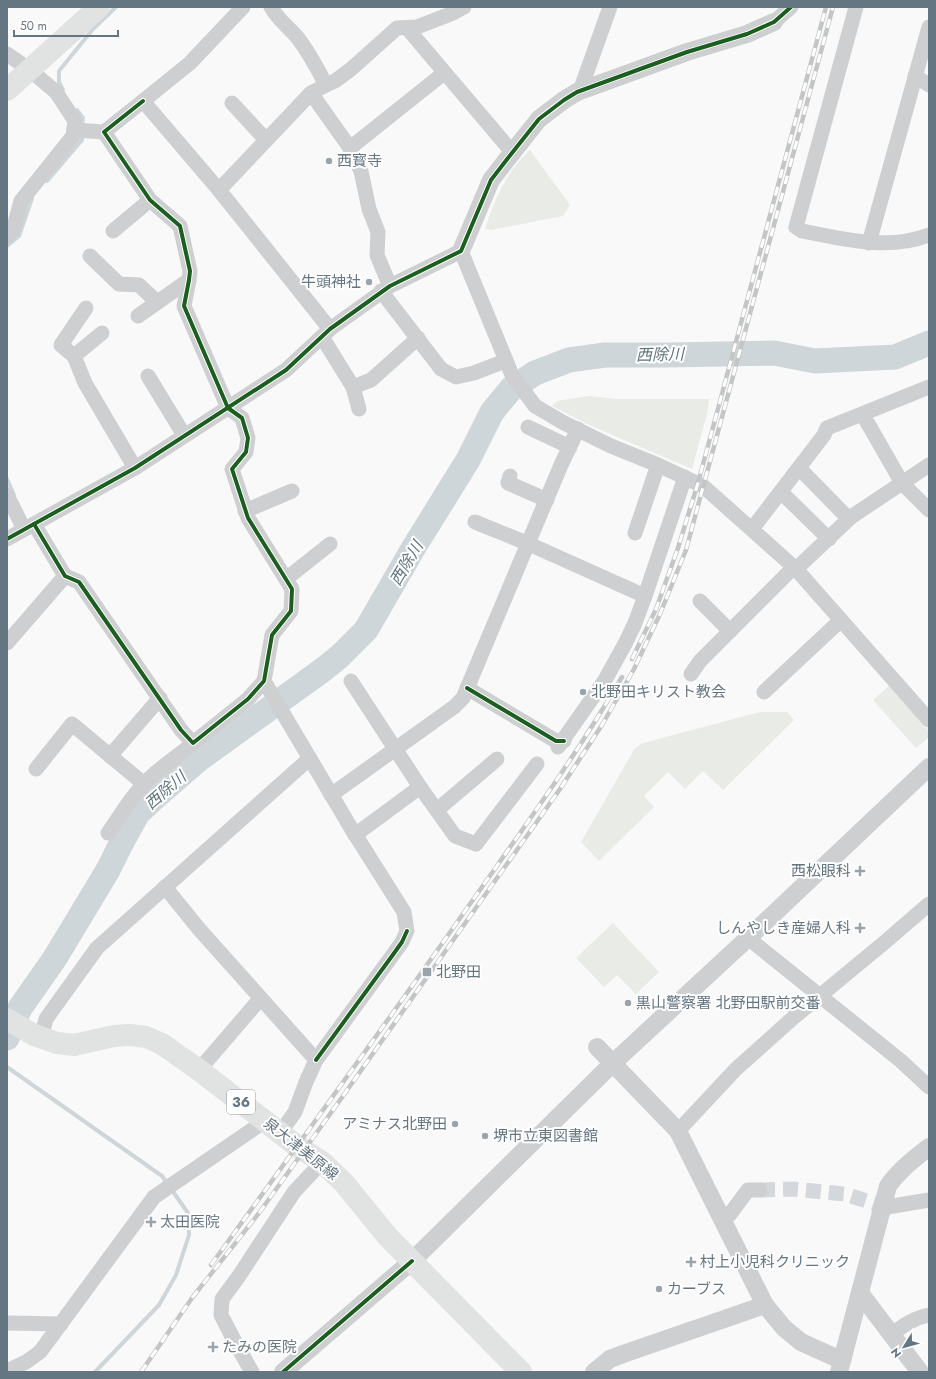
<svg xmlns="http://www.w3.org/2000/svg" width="936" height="1379" font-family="Jost,'Noto Sans JP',sans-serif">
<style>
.green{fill:#e8ebe6}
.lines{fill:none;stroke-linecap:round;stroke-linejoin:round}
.stream{stroke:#ced6d9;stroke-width:4}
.river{stroke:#ced6d9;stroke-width:25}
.minor-tunnel{stroke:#d4d8dc;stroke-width:15;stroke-dasharray:15 8;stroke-linecap:butt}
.minor{stroke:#cecfd0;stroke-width:15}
.tertiary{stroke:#cecfd0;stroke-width:18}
.primary{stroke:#e1e2e2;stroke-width:22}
.rail-casing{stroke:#c3c5c6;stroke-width:4.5}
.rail{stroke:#fff;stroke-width:3;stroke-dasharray:9;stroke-linecap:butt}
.cycleway-casing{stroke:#fff;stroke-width:6}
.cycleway{stroke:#1b5e20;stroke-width:4}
.poi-dot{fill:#99a4ac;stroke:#fff;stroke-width:1.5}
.labels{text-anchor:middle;stroke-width:4;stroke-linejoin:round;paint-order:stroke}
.shield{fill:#fff;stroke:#939fa8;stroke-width:1}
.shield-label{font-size:14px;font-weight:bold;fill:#657683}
.poi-label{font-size:15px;fill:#657683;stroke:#fff;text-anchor:start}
.street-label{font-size:15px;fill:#657683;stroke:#fff}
.water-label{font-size:16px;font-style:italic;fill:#60757c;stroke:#fff}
</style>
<rect width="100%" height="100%" fill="#f9f9f9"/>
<!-- green -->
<g class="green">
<path d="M530 150 570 205 563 216 491 230 485 229C494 201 507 170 530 150Z"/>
<polygon points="589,396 617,399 709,399 708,410 692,469 589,425 552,406 557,401"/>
<polygon points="889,686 929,731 929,737 916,748 873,700"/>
<polygon points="760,712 787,712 794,720 723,790 703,771 685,789 668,772 644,796 654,807 599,861 581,842 635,748 643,743"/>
<polygon points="613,923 659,972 636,994 617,975 604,987 576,958"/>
</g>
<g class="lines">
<!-- stream -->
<g class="stream">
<polyline points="63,90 59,82 59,71 93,29 116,7"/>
<polyline points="77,110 83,118 82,127"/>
<polyline points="47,181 82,140 82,134"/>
<polyline points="7,246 19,236 32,198"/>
<polyline points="7,479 14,495"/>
<polyline points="191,750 198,760"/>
<polyline points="7,1067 162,1176 188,1213 189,1235 176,1275 159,1305 95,1372"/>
</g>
<!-- river -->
<polyline class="river" points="7,1038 20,1008 55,958 108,870 123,840 138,813 153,799 198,760 324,669 340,656 366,630 414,547 468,460 492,412 511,389 535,373 569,360 605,355 668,355 774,353 815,361 895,357 929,343"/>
<!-- minor-tunnel -->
<polyline class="minor-tunnel" points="760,1190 793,1189 845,1194 882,1206"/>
<!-- minor -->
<g class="minor">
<polyline points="243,7 190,63 143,101 219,190 330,329"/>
<path d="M271 7C277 19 289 27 297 37 309 52 317 68 326 85L311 93 350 148 361 171 369 209 378 232 377 255 390 286"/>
<path d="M856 7 796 227 802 231C844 239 887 251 929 235"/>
<polyline points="774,22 791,7"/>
<polyline points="407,28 512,152"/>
<polyline points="7,54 30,70 56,92 75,121 73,136 21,201 13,230 7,236"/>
<polyline points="915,76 929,85"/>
<polyline points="326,85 335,81 350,70 397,28 417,27 453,13 464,7"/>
<polyline points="580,91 610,7"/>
<polyline points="232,103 266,140"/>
<polyline points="74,130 104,132"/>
<polyline points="350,148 444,73"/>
<polyline points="219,190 311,93"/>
<polyline points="113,231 150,200"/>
<polyline points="869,243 929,27"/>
<polyline points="90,256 119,284 139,285 157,302"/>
<polyline points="381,291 441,369 456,377 474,373 505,361"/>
<polyline points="86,308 61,345 74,356 85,383 135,468"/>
<polyline points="138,316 189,280"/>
<polyline points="322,337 353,387 359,409"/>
<polyline points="74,356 102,333"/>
<polyline points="148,376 184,435"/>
<polyline points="353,387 371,380 418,338"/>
<polyline points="863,415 902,483 929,510"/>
<polyline points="528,427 570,447"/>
<polyline points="799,468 849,519"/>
<polyline points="510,476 508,483 547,500"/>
<polyline points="781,492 829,539"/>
<polyline points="7,495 24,529"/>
<polyline points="245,511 292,491"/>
<polyline points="475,522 529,544 645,596 635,623 626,642 605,680 558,747"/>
<polyline points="34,524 135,468 286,370 330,329 390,286 461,251 512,375 535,406 564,423 611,446 658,465 703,486 796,569 929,720"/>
<polyline points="752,529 824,435 827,428 929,387"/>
<polyline points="635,533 658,465"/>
<polyline points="7,539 34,524 65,576 79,582 181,730 193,743 248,699 264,681 272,635 291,611 292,589 248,518 232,469 246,452 248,438 242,418 228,408 184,306 189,280 190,271 180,226 150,200 104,132 143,101"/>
<polyline points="796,569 851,517 929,465"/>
<polyline points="286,579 330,544"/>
<polyline points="645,596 685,477"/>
<polyline points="700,601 730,631"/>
<polyline points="7,643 65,576"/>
<polyline points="691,674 700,661 794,567"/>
<polyline points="264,681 351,828 404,912 407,931 402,942 392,956 316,1060 306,1082 295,1112 280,1133"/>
<polyline points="351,681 420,787 455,836 476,844 537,764"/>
<polyline points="467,688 556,741 564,741"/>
<polyline points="764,692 841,620"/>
<polyline points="110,756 160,698"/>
<polyline points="36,769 72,724 144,784"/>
<polyline points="331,795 454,707 463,698 561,465 578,429"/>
<polyline points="437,810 497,759"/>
<path d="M108 833C122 813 134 792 152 776 165 764 180 755 193 743"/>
<polyline points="355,835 420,787"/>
<polyline points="165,887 199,929 316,1060"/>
<polyline points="748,938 901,1061 929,1087"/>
<polyline points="41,1038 46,1019 97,948 309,759"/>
<polyline points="199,1070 260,999"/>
<polyline points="678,1131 736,1069 793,1018 885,942 929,904"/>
<polyline points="882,1206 887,1207 929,1200"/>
<polyline points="723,1221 730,1214 748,1190 760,1190"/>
<polyline points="7,1323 61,1324"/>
<path d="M892 1334C904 1325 914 1318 929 1315"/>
<polyline points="7,1371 26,1362 40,1352 154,1197 265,1121"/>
<polyline points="252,1372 235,1342 221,1315 222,1299 239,1276 294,1192 322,1162"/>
</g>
<!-- tertiary -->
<g class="tertiary">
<polyline points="461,251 491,180 508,158 539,119 564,100 577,92 687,52 747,34 774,22"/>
<polyline points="597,1047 678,1131 765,1305"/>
<polyline points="860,1293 920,1372"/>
<polyline points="283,1372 412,1261 613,1063 748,938 929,767"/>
<polyline points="594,1372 610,1359 623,1354 765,1305 784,1328 801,1342 834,1357 843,1358"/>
<path d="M839 1372 888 1186C899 1170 914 1159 929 1147"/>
</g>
<!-- primary -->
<g class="primary">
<polyline points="7,90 99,7"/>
<polyline points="7,1019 34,1035 57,1043 74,1045 114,1036 130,1035 146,1037 162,1044 199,1070 297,1146 322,1162 344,1183 388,1237 521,1372"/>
</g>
<defs>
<g id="rail">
<polyline points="632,659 656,609 678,548 698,483 826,7"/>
<path d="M211 1265C298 1145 385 1025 470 904 522 830 576 756 622 677"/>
<polyline points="141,1372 192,1298 259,1213 338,1103 560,789 602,725 634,669 660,614 686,550 833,7"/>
</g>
</defs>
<!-- rail casing -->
<use href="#rail" class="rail-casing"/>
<!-- rail -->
<use href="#rail" class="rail"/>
<defs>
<g id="cycleway">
<polyline points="34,524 135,468 286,370 330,329 390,286 461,251 491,180 508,158 539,119 564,100 577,92 687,52 747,34 774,22 791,7"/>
<polyline points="7,539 34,524 65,576 79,582 181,730 193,743 248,699 264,681 272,635 291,611 292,589 248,518 232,469 246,452 248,438 242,418 228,408 184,306 189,280 190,271 180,226 150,200 104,132 143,101"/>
<polyline points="467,688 556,741 564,741"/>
<polyline points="316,1060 392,956 402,942 407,931"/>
<polyline points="283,1372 412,1261"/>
</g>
</defs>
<!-- cycleway casing -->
<use href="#cycleway" class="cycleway-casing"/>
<!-- cycleway -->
<use href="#cycleway" class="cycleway"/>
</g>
<!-- markers -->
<g class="poi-dot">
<circle cx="329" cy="161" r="4"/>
<circle cx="369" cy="282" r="4"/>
<circle cx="583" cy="692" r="4"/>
<path d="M858 865h4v4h4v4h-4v4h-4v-4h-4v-4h4z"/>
<path d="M858 922h4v4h4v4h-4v4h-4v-4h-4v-4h4z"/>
<rect x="422" y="967" width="10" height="10" rx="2"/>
<circle cx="628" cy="1003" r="4"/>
<circle cx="455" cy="1124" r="4"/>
<circle cx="485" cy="1136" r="4"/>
<path d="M149 1216h4v4h4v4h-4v4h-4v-4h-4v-4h4z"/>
<path d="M689 1256h4v4h4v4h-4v4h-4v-4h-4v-4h4z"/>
<circle cx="659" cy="1289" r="4"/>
<path d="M211 1341h4v4h4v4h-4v4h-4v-4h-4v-4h4z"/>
</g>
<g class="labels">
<!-- shield labels -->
<rect class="shield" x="227" y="1090" width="28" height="24" rx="3"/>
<g class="shield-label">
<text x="241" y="1107">36</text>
</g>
<!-- poi labels -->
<g class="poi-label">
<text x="337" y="166">西寳寺</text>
<text x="361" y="287" text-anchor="end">牛頭神社</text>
<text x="591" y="697">北野田キリスト教会</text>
<text x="851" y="876" text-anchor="end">西松眼科</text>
<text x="851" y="933" text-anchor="end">しんやしき産婦人科</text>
<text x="436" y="977">北野田</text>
<text x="636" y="1008">黒山警察署 北野田駅前交番</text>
<text x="447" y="1129" text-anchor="end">アミナス北野田</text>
<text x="493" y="1141">堺市立東図書館</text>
<text x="160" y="1227">太田医院</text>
<text x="700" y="1267">村上小児科クリニック</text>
<text x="667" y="1294">カーブス</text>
<text x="222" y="1352">たみの医院</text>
</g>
<!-- street labels -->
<g class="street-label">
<text transform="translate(301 1149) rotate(38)" y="5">泉大津美原線</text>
</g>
<!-- water labels -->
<g class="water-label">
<text transform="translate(660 354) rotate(-1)" y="6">西除川</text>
<text transform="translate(406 563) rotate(-59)" y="6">西除川</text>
<text transform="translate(165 790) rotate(-41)" y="6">西除川</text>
</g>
</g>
<!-- border -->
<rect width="936" height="1379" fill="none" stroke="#657683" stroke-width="16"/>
<!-- north arrow -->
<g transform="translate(904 1347) rotate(233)" stroke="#ffffff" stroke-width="3" paint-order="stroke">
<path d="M0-3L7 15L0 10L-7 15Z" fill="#657683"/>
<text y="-6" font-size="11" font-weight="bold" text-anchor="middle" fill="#657683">N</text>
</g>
<!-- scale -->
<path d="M14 30v6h104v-6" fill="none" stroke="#657683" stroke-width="2"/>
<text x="20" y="30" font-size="12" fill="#657683" stroke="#ffffff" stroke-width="3" paint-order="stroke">50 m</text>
</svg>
